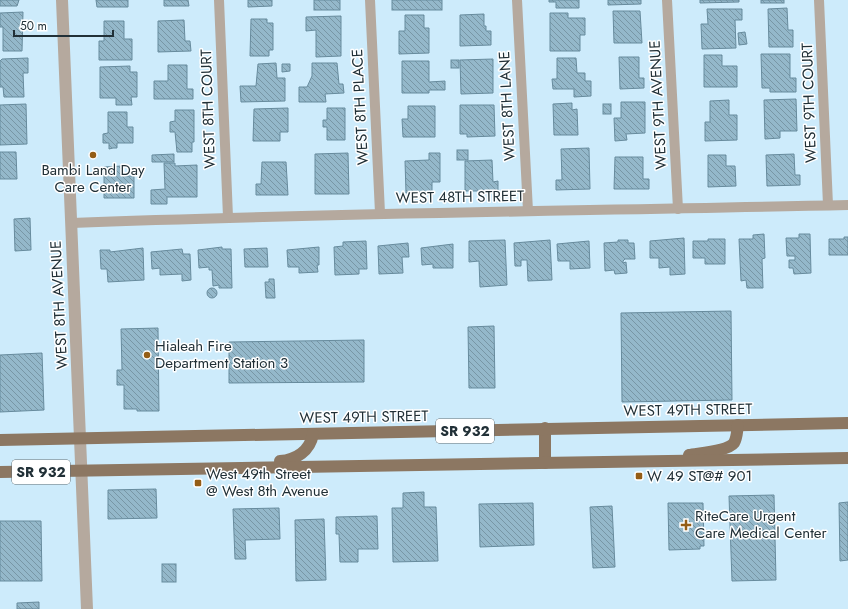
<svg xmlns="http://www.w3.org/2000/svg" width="848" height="609" font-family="Jost,sans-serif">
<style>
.building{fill:url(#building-back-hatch);stroke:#678b9d}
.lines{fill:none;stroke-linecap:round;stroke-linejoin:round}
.minor{stroke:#b5a99e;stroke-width:10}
.tertiary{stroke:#b5a99e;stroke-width:12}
.primary{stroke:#8c7762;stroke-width:12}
.poi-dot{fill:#945d16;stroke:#fff;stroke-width:1.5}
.labels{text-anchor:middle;stroke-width:3;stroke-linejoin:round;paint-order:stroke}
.shield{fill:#fff;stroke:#646e73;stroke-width:1}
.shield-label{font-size:14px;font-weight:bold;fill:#213037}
.street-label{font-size:15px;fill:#213037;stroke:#fff}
.poi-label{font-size:15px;fill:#213037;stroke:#fff;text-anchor:start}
</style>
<defs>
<pattern id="building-back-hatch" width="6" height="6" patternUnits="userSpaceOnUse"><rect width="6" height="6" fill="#94b8ca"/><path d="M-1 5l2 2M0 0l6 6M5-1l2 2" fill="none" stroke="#7896a5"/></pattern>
</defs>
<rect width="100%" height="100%" fill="#cdebfb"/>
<!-- building -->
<g class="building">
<polygon points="0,0 19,0 17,6 0,6"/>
<polygon points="96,0 128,0 128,7 97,7"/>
<polygon points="164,0 188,0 189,6 164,6"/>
<polygon points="248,0 272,0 272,6 248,7"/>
<rect x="314" y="0" width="26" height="10"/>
<rect x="392" y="0" width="50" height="10"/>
<polygon points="549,0 579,0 579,8 556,8 556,2 549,2"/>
<polygon points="608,0 641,0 641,4 608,5"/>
<polygon points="700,0 739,0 739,2 700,3"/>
<rect x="761" y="0" width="23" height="3"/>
<polygon points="787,8 788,30 793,30 793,47 769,47 768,9"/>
<polygon points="707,9 742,9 742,20 735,20 736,48 702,49 701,24 708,24"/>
<polygon points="613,11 640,11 642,43 614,43"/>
<polygon points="23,12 22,51 3,51 3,27 0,27 0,13"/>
<polygon points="550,13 568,13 568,18 585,18 585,35 580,35 580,51 550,51"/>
<polygon points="484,14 484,26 486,26 486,31 491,31 491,45 460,46 460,15"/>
<polygon points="405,15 424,15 424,28 429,28 429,53 399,54 399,31 405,31"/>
<polygon points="341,16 341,56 316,57 316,30 306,31 306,17"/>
<polygon points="251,19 267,19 267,23 273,23 273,50 269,50 269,56 250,56"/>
<polygon points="184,20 185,41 190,41 191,51 158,52 158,21"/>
<polygon points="104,21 124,21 124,39 132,39 132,60 99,60 99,41 104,41"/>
<polygon points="745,32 747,44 739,45 738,33"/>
<polygon points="761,54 790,54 790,78 796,78 796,92 770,92 770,88 762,88"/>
<polygon points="704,55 722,55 722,66 737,66 737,87 704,87"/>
<polygon points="619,57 639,57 639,78 644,78 644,88 620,89"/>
<polygon points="28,58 28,73 23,73 24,97 4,97 3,87 0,87 0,61 2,59"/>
<polygon points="557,58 576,58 577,73 585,73 585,81 591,81 591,96 574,97 574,89 553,89 552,79 557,79"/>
<polygon points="493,59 493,93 461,94 460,60"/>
<rect x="451" y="60" width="8" height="8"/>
<polygon points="402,61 429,61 429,82 445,81 445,90 429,90 429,93 402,93"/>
<polygon points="276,63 277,78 285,78 285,101 241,102 240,86 256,86 258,64"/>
<polygon points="312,63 337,63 339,84 343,84 344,93 325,94 326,102 299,102 299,87 307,87 312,76"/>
<polygon points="282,64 290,64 290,71 282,72"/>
<polygon points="168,65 187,65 187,89 193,89 193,99 154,99 154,81 168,81"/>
<polygon points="130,66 130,72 137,72 137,97 131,97 132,105 116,105 116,98 100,98 100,67"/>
<polygon points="796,99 797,131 780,131 780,138 765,139 764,100"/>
<polygon points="729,100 729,115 737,115 737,140 705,141 705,122 710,122 710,101"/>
<polygon points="621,102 645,102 645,133 626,134 627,140 615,141 614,118 621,118"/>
<polygon points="572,103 572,110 577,109 578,135 554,135 553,104"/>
<polygon points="26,104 27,144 0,145 0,105"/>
<rect x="603" y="104" width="8" height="10"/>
<polygon points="460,105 494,105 495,136 467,137 467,134 460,134"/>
<polygon points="408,106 435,106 435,137 403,137 402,119 408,119"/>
<polygon points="288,108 288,132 280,132 280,141 253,141 254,109"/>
<polygon points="327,108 345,108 345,140 327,140 327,127 323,127 323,120 327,120"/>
<polygon points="175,110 194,110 194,142 192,142 192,152 177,152 175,132 170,132 170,122 175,121"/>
<polygon points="108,112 127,112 127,127 133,127 133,143 117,143 117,148 113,148 109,149 109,143 103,143 103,134 108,133"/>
<polygon points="589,148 590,189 556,190 556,180 562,180 561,149"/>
<rect x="457" y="150" width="11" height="10"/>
<polygon points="0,152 16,152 17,179 0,179"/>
<polygon points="348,153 349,194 315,194 315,154"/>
<polygon points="429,153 440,153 440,182 432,182 432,192 406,193 405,161 429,160"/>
<polygon points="174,154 174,162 152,162 152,155"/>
<polygon points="794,154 795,175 800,175 800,185 767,186 766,155"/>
<polygon points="708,155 726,155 726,166 735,166 736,186 708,187"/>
<polygon points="615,157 643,157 643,179 649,179 649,189 614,189"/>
<polygon points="492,160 493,182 498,181 498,191 465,191 465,161"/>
<polygon points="262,162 286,162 288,195 256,195 256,184 261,184"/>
<polygon points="164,163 175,163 175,166 197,165 197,197 167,197 167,204 151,204 151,190 165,189"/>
<polygon points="122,166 122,176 134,176 134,198 104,198 104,167"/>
<polygon points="30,218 31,250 15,251 14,219"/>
<polygon points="764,234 765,258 762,259 763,288 747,288 746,280 741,281 739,239 753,239 753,235"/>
<polygon points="799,234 810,234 811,273 794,274 793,268 789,268 789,260 795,260 795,256 787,256 786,238 799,238"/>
<polygon points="844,237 848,237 848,255 829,255 829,239 844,239"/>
<polygon points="684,238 685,274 670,275 670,267 659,268 659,258 650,258 650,241"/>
<polygon points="708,239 725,239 725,264 705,264 705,258 693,258 693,241 708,241"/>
<polygon points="505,240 507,285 480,287 479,261 469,262 469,241"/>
<polygon points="550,240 552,280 528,281 527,260 521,260 521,266 515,266 514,243"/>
<polygon points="618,240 628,240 628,243 634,243 635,259 625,259 623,261 623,263 626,262 627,273 615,274 614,270 605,271 604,243 618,242"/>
<polygon points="366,241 367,269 359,269 359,274 335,275 334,247 343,246 343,242"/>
<polygon points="589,241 590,268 570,269 570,261 558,261 557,244"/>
<polygon points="408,243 409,257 402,257 403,273 379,274 378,246"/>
<polygon points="453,244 453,268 433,268 433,264 422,265 421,248"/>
<polygon points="222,247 222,249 231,249 232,288 219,288 219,285 213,286 212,270 209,270 209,267 199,268 198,250"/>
<polygon points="319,247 319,265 317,265 318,272 299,273 299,267 288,267 287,250"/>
<polygon points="143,248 144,280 108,282 107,269 101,269 100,250 110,250 110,252"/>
<polygon points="267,248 268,267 245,267 244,249"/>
<polygon points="182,249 183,254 190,254 191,280 182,281 182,274 160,275 160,268 152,269 151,252"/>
<polygon points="269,279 274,279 275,298 266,298 265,282 269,282"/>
<circle cx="212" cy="293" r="5"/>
<polygon points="731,311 732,400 622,402 621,313"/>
<polygon points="494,326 495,388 469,388 468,327"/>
<polygon points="158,328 159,411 137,411 137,409 124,409 124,385 117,385 117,370 122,370 121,329"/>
<polygon points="364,340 364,382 229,383 229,342"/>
<polygon points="42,353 44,410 0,412 0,355"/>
<polygon points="156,489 157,518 108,519 108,490"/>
<polygon points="424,492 424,507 436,507 438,561 393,562 392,508 403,508 403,493"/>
<polygon points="774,495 776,580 732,581 729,496"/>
<polygon points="848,502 848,560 840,561 839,503"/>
<polygon points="533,503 534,545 480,547 479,504"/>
<polygon points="668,503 703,503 704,546 700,546 700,549 669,550"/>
<polygon points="612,506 615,567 593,568 590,507"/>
<polygon points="279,508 280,539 245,540 246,559 235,559 233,509"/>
<polygon points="377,516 378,549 358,549 358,562 340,562 339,534 336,534 336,517"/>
<polygon points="324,519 326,580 296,581 295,520"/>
<polygon points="0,521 41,521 42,581 0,581"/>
<rect x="162" y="564" width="14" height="18"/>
<polygon points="39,602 39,609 17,609 17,603"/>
</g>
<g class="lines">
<!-- minor -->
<g class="minor">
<polyline points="219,0 228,217"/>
<polyline points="370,0 380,213"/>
<polyline points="517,0 528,211"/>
<polyline points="667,0 678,209"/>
<polyline points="819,0 828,205"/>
<path d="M72 223C330 213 589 211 848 205"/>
</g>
<!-- tertiary -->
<polyline class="tertiary" points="62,0 87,609"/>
<!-- primary -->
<g class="primary">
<polyline points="545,428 545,463"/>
<polyline points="0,440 848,423"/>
<path d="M689 455C699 453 728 451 734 443 737 438 737 431 738 425"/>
<path d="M280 461C296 460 310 451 313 434"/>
<polyline points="0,472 848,458"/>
</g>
</g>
<!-- markers -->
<g class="poi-dot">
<circle cx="93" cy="155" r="4"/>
<circle cx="147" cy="355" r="4"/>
<rect x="635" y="472" width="8" height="8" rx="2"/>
<rect x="194" y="479" width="8" height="8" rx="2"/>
<path d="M684 519h4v4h4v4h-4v4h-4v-4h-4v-4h4z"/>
</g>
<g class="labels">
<!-- shield labels -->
<g class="shield">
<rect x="436" y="419" width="58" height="24" rx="3"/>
<rect x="12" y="460" width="58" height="24" rx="3"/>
</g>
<g class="shield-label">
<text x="465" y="436">SR 932</text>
<text x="41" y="477">SR 932</text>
</g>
<!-- street labels -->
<g class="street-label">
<text transform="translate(809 103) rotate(-92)" y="5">WEST 9TH COURT</text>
<text transform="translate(658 105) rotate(-93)" y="5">WEST 9TH AVENUE</text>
<text transform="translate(507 106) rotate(-93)" y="5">WEST 8TH LANE</text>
<text transform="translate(360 107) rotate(-93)" y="5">WEST 8TH PLACE</text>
<text transform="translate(208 109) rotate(-92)" y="5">WEST 8TH COURT</text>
<text transform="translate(460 197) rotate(-1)" y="5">WEST 48TH STREET</text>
<text transform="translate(59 305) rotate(-93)" y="5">WEST 8TH AVENUE</text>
<text transform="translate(688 410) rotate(-1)" y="5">WEST 49TH STREET</text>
<text transform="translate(364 417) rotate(-1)" y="5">WEST 49TH STREET</text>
</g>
<!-- poi labels -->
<g class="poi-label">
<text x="93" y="175" text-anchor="middle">Bambi Land Day<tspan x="93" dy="17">Care Center</tspan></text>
<text x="155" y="351">Hialeah Fire<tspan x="155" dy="17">Department Station 3</tspan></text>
<text x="206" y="479">West 49th Street<tspan x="206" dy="17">@ West 8th Avenue</tspan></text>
<text x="647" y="481">W 49 ST@# 901</text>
<text x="695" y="521">RiteCare Urgent<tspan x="695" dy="17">Care Medical Center</tspan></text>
</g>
</g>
<!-- scale -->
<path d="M14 30v6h99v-6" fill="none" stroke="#213037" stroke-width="2"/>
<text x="20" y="30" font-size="12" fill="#213037" stroke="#ffffff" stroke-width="3" paint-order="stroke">50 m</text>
</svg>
